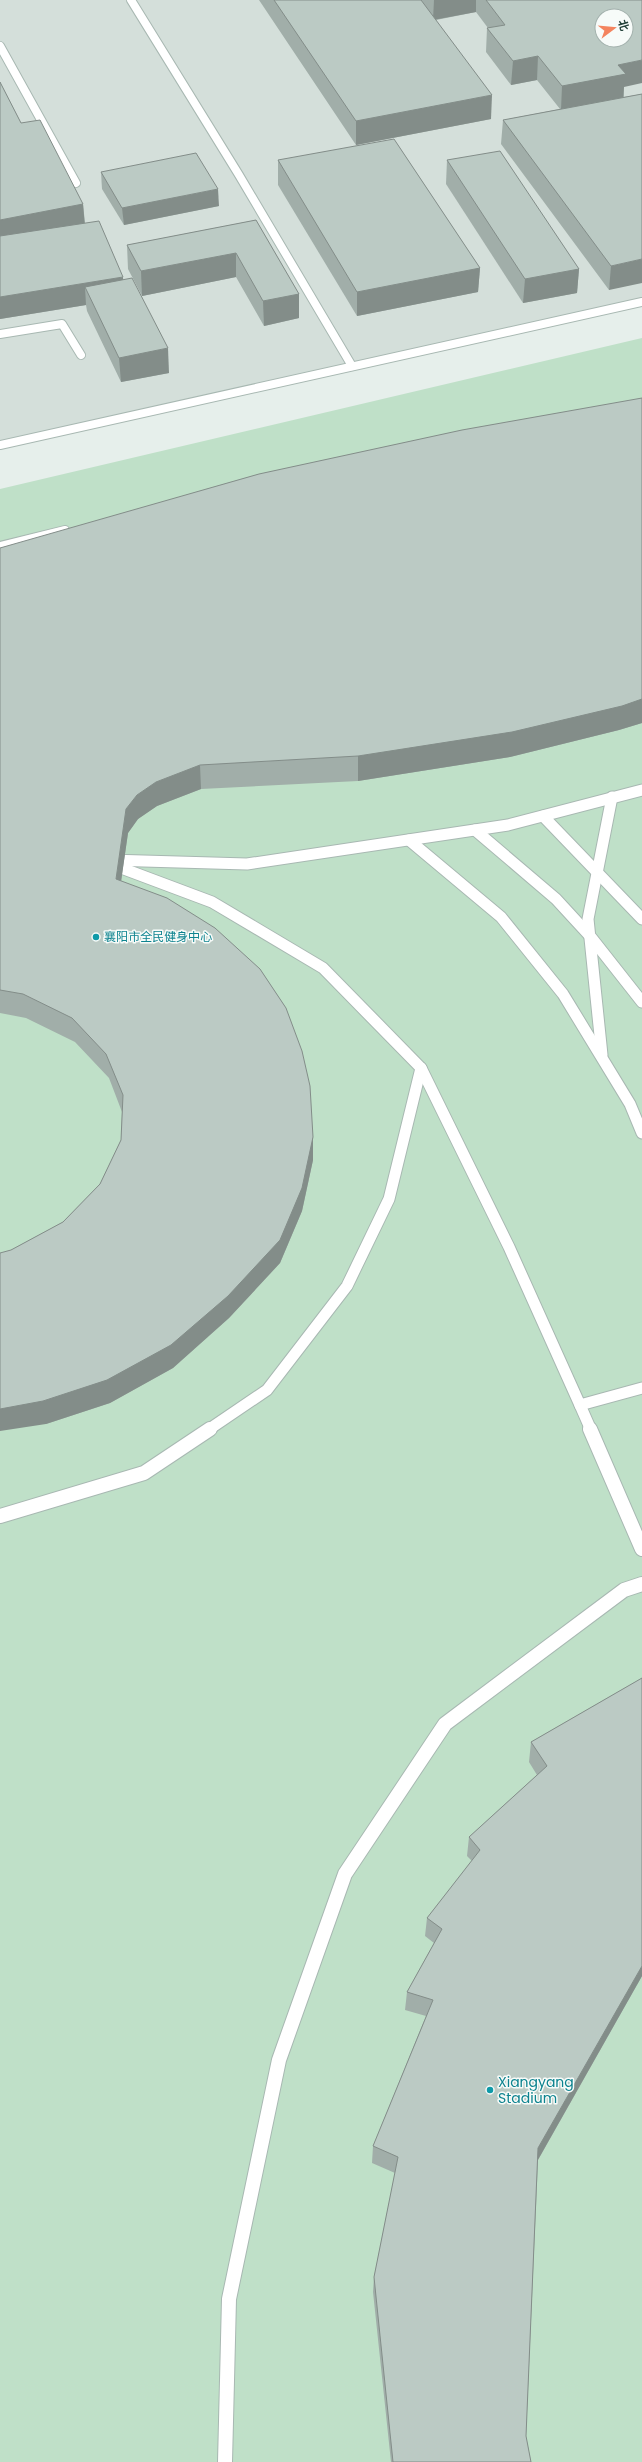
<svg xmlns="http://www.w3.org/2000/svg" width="642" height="2462" font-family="Poppins,'Noto Sans SC',sans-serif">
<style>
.built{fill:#d4dfda;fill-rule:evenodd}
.green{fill:#bfe0c8}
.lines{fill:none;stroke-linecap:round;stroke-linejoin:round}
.service-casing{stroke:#a8b8b2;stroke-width:10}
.pedestrian-casing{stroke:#a8b8b2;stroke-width:13}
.minor-far2-casing{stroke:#a8b8b2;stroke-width:10}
.minor-far1-casing{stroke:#a8b8b2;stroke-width:13}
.minor-casing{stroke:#a8b8b2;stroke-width:16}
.service{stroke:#fff;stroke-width:8}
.pedestrian{stroke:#fff;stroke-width:11}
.minor-far2{stroke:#fff;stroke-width:8}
.minor-far1{stroke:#fff;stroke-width:11}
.minor{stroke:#fff;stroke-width:14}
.wall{fill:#a1aea9}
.shaded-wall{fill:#838d89}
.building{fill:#bbcac4;stroke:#838d89;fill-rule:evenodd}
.culture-dot{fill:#0f9aa8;stroke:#f7fbf9;stroke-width:1.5}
.labels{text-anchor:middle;stroke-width:3;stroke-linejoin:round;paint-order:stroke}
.culture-label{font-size:12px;fill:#0d838f;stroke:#f7fbf9;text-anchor:start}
.near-culture-label{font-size:14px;fill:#0d838f;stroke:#f7fbf9;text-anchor:start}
</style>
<rect width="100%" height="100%" fill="#e6efeb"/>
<!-- built -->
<path class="built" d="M0 0H642V302L0 445ZM602 16H626V40H602Z"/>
<!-- green -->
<polygon class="green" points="642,338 642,2462 0,2462 0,489"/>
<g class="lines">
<defs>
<g id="service">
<polyline points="131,0 239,175 352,366"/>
<polyline points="0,46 76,183"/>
<polyline points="0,334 62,324 81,355"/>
</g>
<g id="pedestrian">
<polyline points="543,816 642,919"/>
<polyline points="475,830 556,899 590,936 642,1002"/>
<polyline points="409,840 501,917 563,994 630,1104 642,1133"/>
<polyline points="602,1055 588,919 612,797"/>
</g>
<g id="minor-far2">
<polyline points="0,445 642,302"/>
<polyline points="0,546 65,530"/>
</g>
<g id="minor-far1">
<polyline points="109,860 247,864 508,825 642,790"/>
<polyline points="108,863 212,902 323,968 421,1068 389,1199 347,1286 267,1390 208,1430"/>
<polyline points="421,1068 509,1247 580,1405 642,1388"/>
<polyline points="580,1405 591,1430"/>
</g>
<g id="minor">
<polyline points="590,1429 642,1549"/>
<polyline points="0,1516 144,1473 210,1429"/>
<polyline points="225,2462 229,2299 279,2060 345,1874 445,1724 624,1590 642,1584"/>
</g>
</defs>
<!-- service casing -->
<use href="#service" class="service-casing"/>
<!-- pedestrian casing -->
<use href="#pedestrian" class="pedestrian-casing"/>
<!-- minor-far2 casing -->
<use href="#minor-far2" class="minor-far2-casing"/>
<!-- minor-far1 casing -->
<use href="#minor-far1" class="minor-far1-casing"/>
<!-- minor casing -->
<use href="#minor" class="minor-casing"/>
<!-- service -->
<use href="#service" class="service"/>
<!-- pedestrian -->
<use href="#pedestrian" class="pedestrian"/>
<!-- minor-far2 -->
<use href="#minor-far2" class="minor-far2"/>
<!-- minor-far1 -->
<use href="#minor-far1" class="minor-far1"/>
<!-- minor -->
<use href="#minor" class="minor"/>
</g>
<!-- wall -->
<g class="wall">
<polygon points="259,0 642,0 624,87 624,97 642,94 609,290 501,144 503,120 560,109 537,80 511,85 486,52 487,28 488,28 476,12 436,20 491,119 356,145"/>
<polygon points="0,82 21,123 83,204 85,223 123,280 169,373 121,382 87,311 86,305 0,319"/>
<polygon points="278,160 480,268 478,292 357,316 278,185"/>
<polygon points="447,160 579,269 577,293 523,303 446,184"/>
<polygon points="101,172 219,206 124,225 102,189"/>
<polygon points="256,220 299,294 299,318 264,326 236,277 142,296 128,269 127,245"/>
<polygon points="642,398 642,723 619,730 510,757 358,781 201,789 157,806 138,819 128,833 121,881 313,1160 302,1211 280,1263 229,1318 173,1368 110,1403 46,1424 11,1250 63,1222 100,1184 121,1140 122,1112 109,1078 75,1042 26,1018 0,1013 0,548"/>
<polygon points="642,1678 642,1976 538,2160 526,2436 531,2462 391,2462 373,2292 374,2277 395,2173 372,2163 373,2146 426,2016 405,2010 407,1992 434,1943 425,1936 427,1918 472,1861 467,1856 469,1837 537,1775 529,1762 531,1742"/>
</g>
<!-- shaded-wall -->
<g class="shaded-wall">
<polygon points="434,0 476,0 476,12 433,20"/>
<polygon points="538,56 537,80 511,85 513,61"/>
<polygon points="642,60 642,83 624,87 623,98 561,110 562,86 618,65"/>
<polygon points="492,95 491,119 356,145 356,121"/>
<polygon points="218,189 219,206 124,225 122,208"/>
<polygon points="83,204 85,228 0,244 0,220"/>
<polygon points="236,253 236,277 142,296 141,271"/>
<polygon points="642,259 642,283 609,290 611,266"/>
<polygon points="480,268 478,292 357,316 357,292"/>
<polygon points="579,269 577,293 523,303 525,279"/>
<polygon points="123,277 124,299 85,287 86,305 0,319 0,297"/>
<polygon points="299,294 299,318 264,326 263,301"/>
<polygon points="168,348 169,373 121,382 119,358"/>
<polygon points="642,699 642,723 619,730 510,757 358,781 358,756"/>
<polygon points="200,765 201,789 157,806 138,819 128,833 118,903 116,879 126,809 137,795 156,782"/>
<polygon points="313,1137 313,1160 302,1211 280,1263 229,1318 173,1368 110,1403 46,1424 0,1431 0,1409"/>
<polygon points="642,1966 642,1976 535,2165 538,2148"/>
</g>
<!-- building -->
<g class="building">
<polygon points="274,0 421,0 492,95 356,121"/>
<path d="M486 0H642V60L618 65 626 74 562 86 538 56 513 61 487 28 505 25ZM602 16H626V40H602Z"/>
<polygon points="0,82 21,123 40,120 83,204 0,220"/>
<polygon points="642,94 642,259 611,266 503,120"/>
<polygon points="394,139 480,268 357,292 278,160"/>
<polygon points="500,151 579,269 525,279 447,160"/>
<polygon points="196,153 218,189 122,208 101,172"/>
<polygon points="256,220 299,294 263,301 236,253 141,271 127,245"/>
<polygon points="99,221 123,277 0,297 0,236"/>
<polygon points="132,278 168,348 119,358 85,287"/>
<polygon points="642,398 642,699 622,706 512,732 358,756 200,765 156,782 137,795 126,809 116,879 167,898 215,928 260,969 286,1008 302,1051 310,1086 313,1137 302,1188 280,1240 228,1296 171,1345 107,1380 43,1401 0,1409 0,1253 11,1250 63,1222 100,1184 121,1140 123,1095 106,1054 72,1018 23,994 0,990 0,548 259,474 462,430"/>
<polygon points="642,1678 642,1966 538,2148 526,2436 531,2462 393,2462 374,2277 398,2157 373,2146 433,2000 407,1992 442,1929 427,1918 480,1850 469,1837 547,1766 531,1742"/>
</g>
<!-- markers -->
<g class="culture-dot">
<circle cx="96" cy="937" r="4"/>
<circle cx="490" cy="2090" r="4"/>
</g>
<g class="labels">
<!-- culture labels -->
<g class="culture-label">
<text x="104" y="941">襄阳市全民健身中心</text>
</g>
<!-- near-culture labels -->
<g class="near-culture-label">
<text x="498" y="2087">Xiangyang<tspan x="498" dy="16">Stadium</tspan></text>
</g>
</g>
<!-- north arrow -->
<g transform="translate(614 28) rotate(74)"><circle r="19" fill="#f7fbf9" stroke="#a3b1ad"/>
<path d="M0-3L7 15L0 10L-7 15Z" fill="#f4845f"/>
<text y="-6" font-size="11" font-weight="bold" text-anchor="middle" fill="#24423a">北</text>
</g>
</svg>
